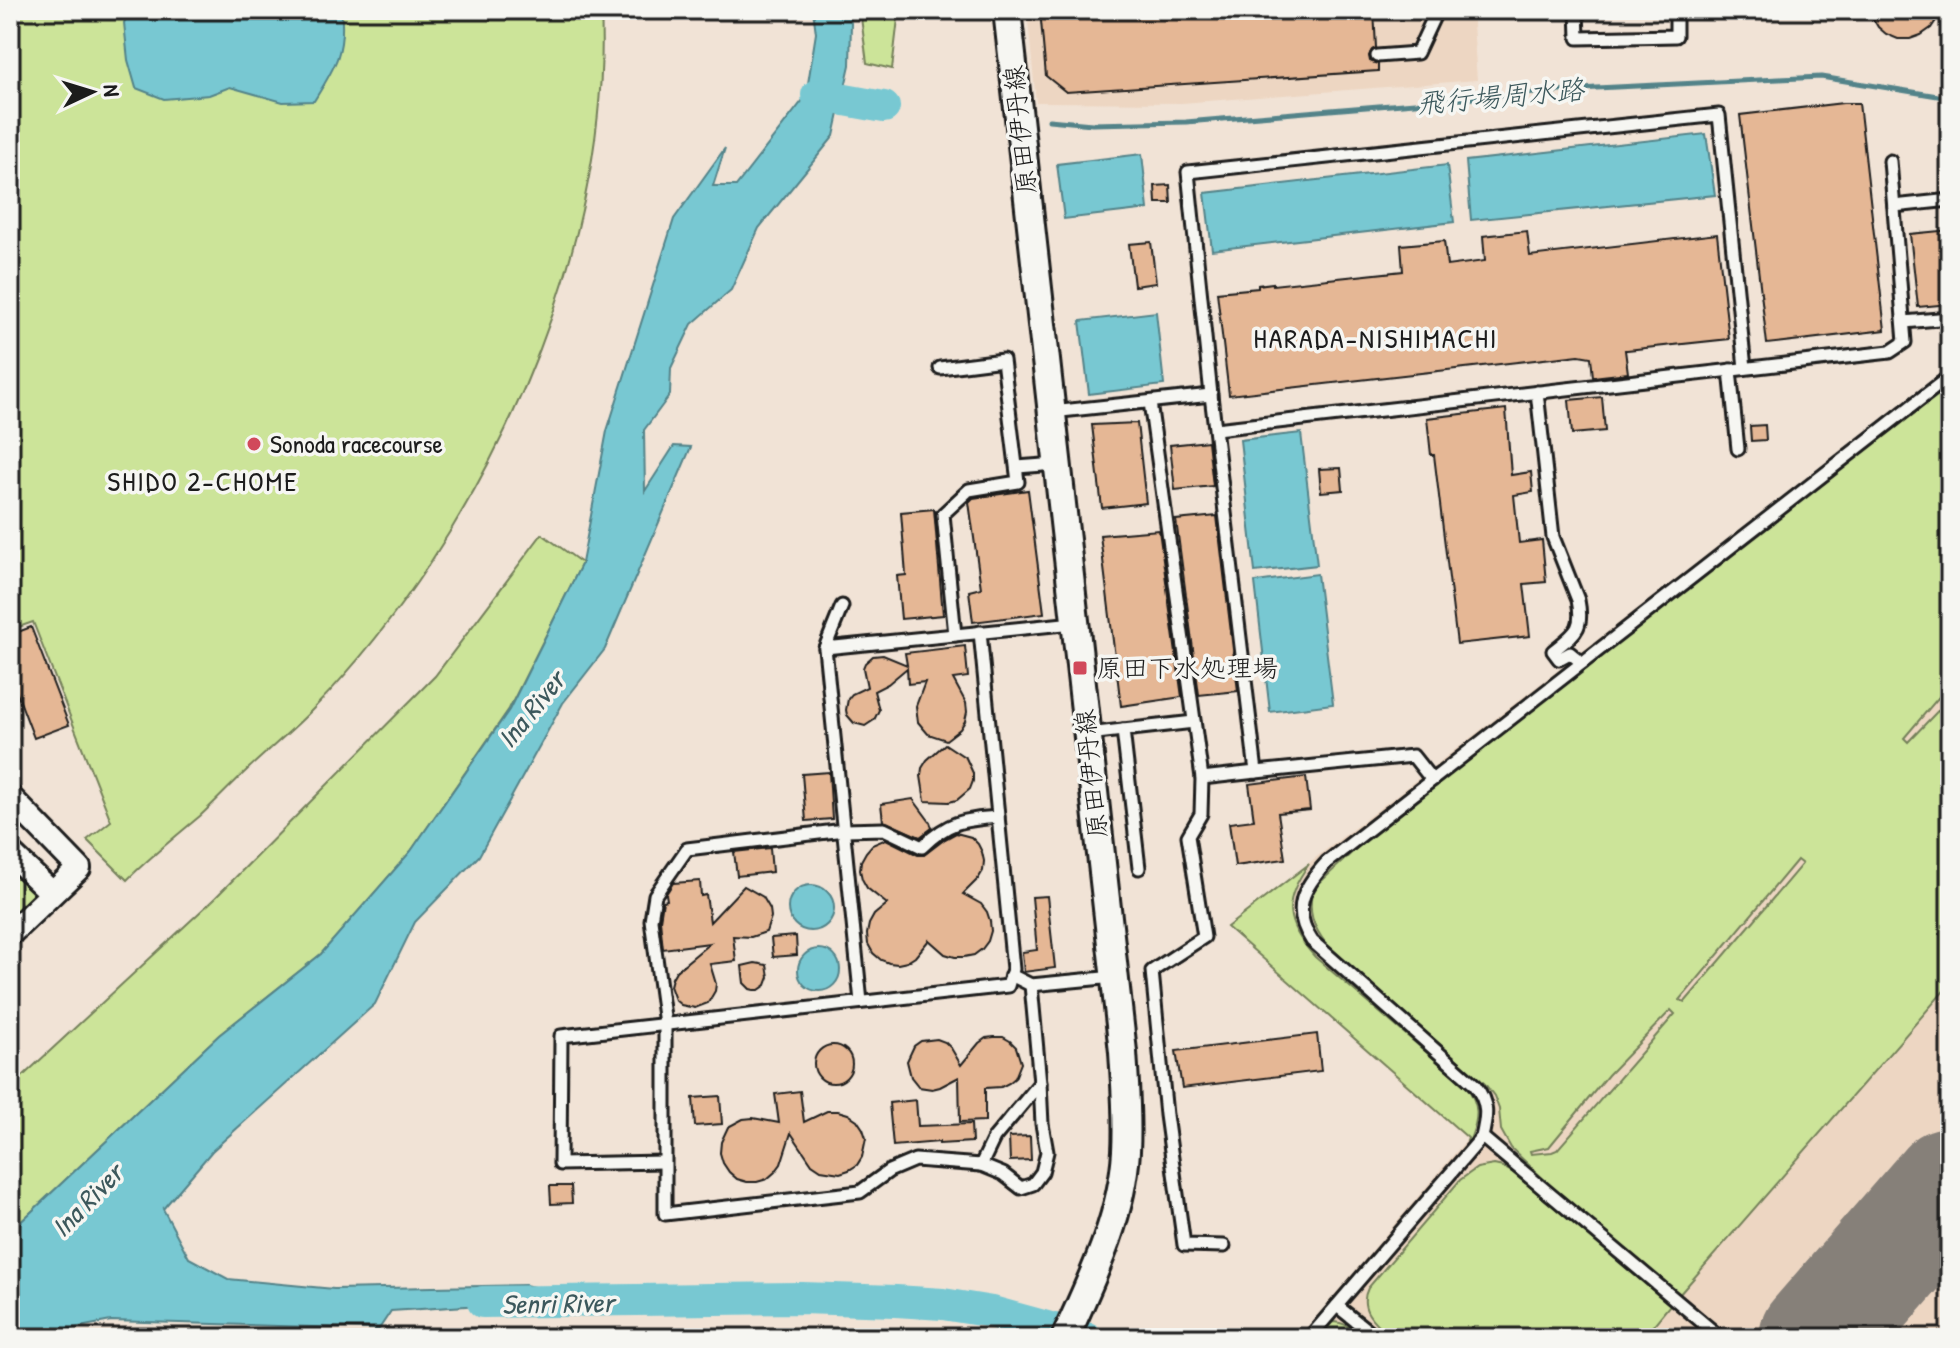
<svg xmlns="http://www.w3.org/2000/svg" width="1960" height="1348" font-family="'Patrick Hand','Klee One',sans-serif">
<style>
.built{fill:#edd6c2}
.green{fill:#cce499;stroke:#74805a;stroke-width:2;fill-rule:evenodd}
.water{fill:#78c8d2;stroke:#538389;stroke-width:2}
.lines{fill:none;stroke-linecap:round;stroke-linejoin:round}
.stream{stroke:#538389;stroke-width:5}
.river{stroke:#78c8d2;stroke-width:32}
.runway{stroke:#868079;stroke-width:118}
.building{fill:#e5b795;stroke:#1c1c1c;stroke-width:2}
.service-casing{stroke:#1c1c1c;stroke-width:17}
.minor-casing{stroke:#1c1c1c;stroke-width:28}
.tertiary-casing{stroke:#1c1c1c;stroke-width:32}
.service{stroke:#f6f6f2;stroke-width:11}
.minor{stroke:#f6f6f2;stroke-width:22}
.tertiary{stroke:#f6f6f2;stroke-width:26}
.poi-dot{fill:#d1495b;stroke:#f6f6f2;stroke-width:3}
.labels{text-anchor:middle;stroke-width:7;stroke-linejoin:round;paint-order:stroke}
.street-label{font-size:26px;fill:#1c1c1c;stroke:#f6f6f2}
.poi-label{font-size:26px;fill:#1c1c1c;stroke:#f6f6f2;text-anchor:start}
.water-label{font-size:28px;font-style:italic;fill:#3c585c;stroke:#f6f6f2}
.neighbourhood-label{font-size:28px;letter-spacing:2px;fill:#1c1c1c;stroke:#f6f6f2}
</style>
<rect width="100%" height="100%" fill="#f1e3d6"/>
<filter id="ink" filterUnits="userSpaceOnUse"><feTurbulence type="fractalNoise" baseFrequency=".0125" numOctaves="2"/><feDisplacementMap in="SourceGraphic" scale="16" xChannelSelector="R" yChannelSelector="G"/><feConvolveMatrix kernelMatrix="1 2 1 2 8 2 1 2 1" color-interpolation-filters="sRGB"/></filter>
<g filter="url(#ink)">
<!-- built -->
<g class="built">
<polygon points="1027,10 1472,10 1477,80 1182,103 1036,102"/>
<polygon points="1950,367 1950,1338 1298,1338 1467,1139 1226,927"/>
</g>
<!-- green -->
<g class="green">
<path d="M10 10H601C613 254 482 536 314 708 293 730 269 749 247 770 231 785 216 801 200 816 175 837 150 857 127 880L87 840 111 821 33 622 10 630Z"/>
<polygon points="860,10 899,10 892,69 867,63"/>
<path d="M1950 386V684L1904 738 1908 742 1950 698V984L1679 1295 1570 1204 1511 1148 1501 1130 1499 1109 1494 1096 1485 1084 1327 945C1313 927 1307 912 1313 889L1375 831 1767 526ZM1797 860 1802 864 1685 1002 1680 1000ZM1671 1010 1675 1014 1557 1150 1552 1152 1531 1154 1530 1151 1549 1147 1608 1075Z"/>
<polygon points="542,534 582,563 509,709 411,851 321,954 219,1035 10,1232 10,1088 214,899 435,676"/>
<path d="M1309 864C1282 901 1284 923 1315 957L1467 1087C1479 1105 1479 1117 1471 1137L1474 1140 1471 1143 1467 1141 1468 1138 1227 927Z"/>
<polygon points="10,866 36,892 10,917"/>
<path d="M1494 1165 1503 1167 1514 1173 1670 1305 1643 1338H1392C1376 1324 1357 1310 1368 1288L1460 1180 1477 1168Z"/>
<path d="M1331 1322C1345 1322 1352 1328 1361 1338H1315Z"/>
</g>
<!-- water -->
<g class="water">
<path d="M129 10H341C346 51 335 67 314 101L283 102 230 87 209 95 164 99 136 88 128 60 124 23Z"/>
<polygon points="813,10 848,10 851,23 850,65 834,136 759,228 731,290 692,324 671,368 670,395 644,430 645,491 674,446 691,447 605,649 563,703 479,856 415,922 375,1004 212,1151 163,1209 189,1258 228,1279 334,1289 525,1285 585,1298 391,1311 379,1329 111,1321 38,1335 33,1338 10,1338 10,1232 219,1035 321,954 411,851 509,710 582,563 607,431 674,219 725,148 713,186 736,186 806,96 816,33"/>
<polygon points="1706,134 1715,195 1471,220 1466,161"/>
<polygon points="1142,154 1148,209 1064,219 1057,164"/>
<polygon points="1447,165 1454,222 1212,250 1205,193"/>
<polygon points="1156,312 1164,385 1089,394 1080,321"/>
<polygon points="1301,433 1317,565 1255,572 1240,440"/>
<polygon points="1317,574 1333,704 1270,712 1255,582"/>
<circle cx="811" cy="908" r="23"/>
<circle cx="819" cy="970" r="21"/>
</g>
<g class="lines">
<!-- stream -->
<polyline class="stream" points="1049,120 1092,124 1186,122 1596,88 1821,77 1950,98"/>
<!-- river -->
<g class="river">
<polyline points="817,95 884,107"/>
<polyline points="483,1302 801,1298 896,1301 943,1304 992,1312 1087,1338"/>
</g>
<!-- runway -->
<polyline class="runway" points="1818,1338 1950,1186"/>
</g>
<!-- building -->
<g class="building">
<polygon points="1040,10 1374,10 1376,48 1372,50 1369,56 1370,61 1378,64 1378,71 1066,92 1046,76"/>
<polygon points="1868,10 1943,10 1931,28 1921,35 1910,39 1898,39 1886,34 1878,27"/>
<polygon points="1843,103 1859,103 1885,330 1767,344 1740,115"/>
<polygon points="1170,185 1171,203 1156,203 1155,186"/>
<polygon points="1950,230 1950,304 1918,307 1910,234"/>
<polygon points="1527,231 1530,256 1717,234 1729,339 1627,350 1625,350 1628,373 1593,377 1591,357 1579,355 1229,395 1217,292 1258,288 1258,285 1273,283 1273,285 1403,271 1401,245 1444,241 1447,266 1485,261 1483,236"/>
<polygon points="1151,242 1156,283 1134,286 1129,244"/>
<polygon points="1602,397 1605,431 1572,434 1569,400"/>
<polygon points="1506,409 1511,475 1531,472 1533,492 1514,495 1519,543 1542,540 1546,582 1524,584 1530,636 1457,644 1434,455 1431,455 1427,418"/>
<polygon points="1137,423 1146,503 1102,508 1092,425"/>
<polygon points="1765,425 1766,440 1751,441 1750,426"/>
<polygon points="1208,441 1213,486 1175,490 1170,445"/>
<polygon points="1341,468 1343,490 1321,492 1319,469"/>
<polygon points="1028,490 1044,613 973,622 969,591 981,588 969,502 973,498"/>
<polygon points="934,509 943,615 901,619 897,576 906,575 901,512"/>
<polygon points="1217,516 1238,691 1199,695 1176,520"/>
<polygon points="1159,530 1182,697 1121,706 1100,535"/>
<polygon points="31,627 69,725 34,738 10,675 10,635"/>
<polygon points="965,646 968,677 953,679 966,703 967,712 965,721 960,729 946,740 928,734 918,722 916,706 925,682 908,684 907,668 888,684 874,691 879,710 874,720 865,726 854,723 847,715 846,710 848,699 852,694 867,687 863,668 865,663 873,656 883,655 907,665 905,653"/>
<polygon points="945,744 966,758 973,773 973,781 970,789 957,800 949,802 925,801 921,776 922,768 927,760"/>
<polygon points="829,772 832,819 806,821 802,774"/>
<polygon points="1306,777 1310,810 1278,813 1285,859 1235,866 1229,823 1254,820 1249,784"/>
<polygon points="913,799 930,822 932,828 920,837 883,821 881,804"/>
<polygon points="956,833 971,837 978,844 982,852 984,861 983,871 978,879 963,894 981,904 987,912 990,921 991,931 988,941 982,949 974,955 964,957 955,957 945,954 929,940 915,957 907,962 898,964 889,963 881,960 873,953 868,944 867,934 869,924 874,915 887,904 867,888 862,879 860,870 861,861 866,852 872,845 886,839 918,855 924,855 945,839"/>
<polygon points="770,848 772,872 737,876 734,852"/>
<polygon points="700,881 701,896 706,895 710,922 744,886 763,897 770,909 771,917 766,932 751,937 733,936 736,961 710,964 716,984 715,991 708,1003 695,1008 681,1005 675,1000 670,986 672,978 676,971 710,943 663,949 660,920 663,901 667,900 666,894 673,883"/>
<polygon points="1047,896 1055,968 1024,972 1022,952 1037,950 1032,897"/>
<polygon points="796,936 797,955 773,957 771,938"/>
<polygon points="755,963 767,965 769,977 766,985 759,990 754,990 750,989 744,983 742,966"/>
<polygon points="1317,1034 1321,1071 1182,1088 1176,1051"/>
<polygon points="994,1037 1003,1037 1010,1041 1016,1047 1021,1063 1015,1078 1009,1083 1001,1087 985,1088 985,1121 960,1122 959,1077 940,1087 932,1089 919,1087 911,1077 907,1061 914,1046 921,1041 937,1039 945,1042 951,1048 961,1065 979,1043 986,1038"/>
<circle cx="833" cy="1064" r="19"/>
<polygon points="800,1091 804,1122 827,1111 838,1111 848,1114 857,1120 863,1129 866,1138 862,1157 857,1165 849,1170 840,1173 821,1170 812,1164 791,1133 781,1164 775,1172 767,1179 757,1182 747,1182 737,1179 729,1172 723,1163 720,1153 721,1142 728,1127 743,1119 753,1118 779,1123 775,1094"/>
<polygon points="720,1096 722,1124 695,1126 693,1098"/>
<polygon points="916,1100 918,1126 971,1124 972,1142 939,1144 939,1142 893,1146 889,1103"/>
<polygon points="1030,1136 1031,1160 1010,1161 1009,1137"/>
<polygon points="550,1186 571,1186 572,1203 551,1204"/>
</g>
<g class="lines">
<defs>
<g id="service">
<polyline points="1577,10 1578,38 1676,36 1676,10"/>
<polyline points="1377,56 1417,53 1437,10"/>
<polyline points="1894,206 1950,200"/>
<polyline points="1904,322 1950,318"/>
<polyline points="940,368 1003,360 1018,482 969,490 943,514 955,635"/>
<polyline points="1730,370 1738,449"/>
<path d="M1537 392 1553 537 1578 600C1584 630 1575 633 1553 651L1559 659 1570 653 1582 663"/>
<polyline points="1150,402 1202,778 1201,814 1188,836 1204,937 1152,971 1166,1115 1184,1245 1224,1246"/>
<polyline points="1052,412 1211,395"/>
<polyline points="1216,429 1890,352 1905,342 1890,161"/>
<polyline points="1017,467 1057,464"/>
<polyline points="842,606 825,648 861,1002"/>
<polyline points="825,648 1074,623"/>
<polyline points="1088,734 1123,730"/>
<polyline points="1256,772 1413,756 1432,780"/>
<polyline points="1202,778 1256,772 1211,395 1188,172 1719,115 1745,368"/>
<path d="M998 817C962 820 949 821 922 847L884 829 844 830 687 849 655 895 651 920 665 1024V1214L860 1192 889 1171 915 1160 981 1165 1003 1174 1021 1188 1033 1184 1042 1172 1047 1152 1042 1124 1040 1083"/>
<polyline points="1139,868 1123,730 1194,722"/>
<polyline points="1011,975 1031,985 1114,977"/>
<polyline points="1482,1137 1721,1338"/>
<polyline points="664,1162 560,1164 561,1036 1008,986 1013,969 980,632"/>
<polyline points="981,1165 994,1138 1040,1083 1031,985"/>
<polyline points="1337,1306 1377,1338"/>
<path d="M1309 1338 1482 1137C1487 1116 1489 1104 1475 1085L1312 941C1291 909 1303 888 1327 862L1950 376"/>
</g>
<g id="minor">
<polyline points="10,797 79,868 10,934"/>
<polyline points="10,853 52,893"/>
</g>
<path id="tertiary" d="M1007 10 1123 1052C1125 1085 1128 1118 1126 1151 1122 1218 1092 1278 1065 1338"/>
</defs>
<!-- service casing -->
<use href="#service" class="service-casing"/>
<!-- minor casing -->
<use href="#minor" class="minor-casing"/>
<!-- tertiary casing -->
<use href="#tertiary" class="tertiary-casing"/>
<!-- service -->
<use href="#service" class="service"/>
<!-- minor -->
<use href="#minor" class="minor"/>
<!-- tertiary -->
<use href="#tertiary" class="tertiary"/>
</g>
</g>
<!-- markers -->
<g class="poi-dot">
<circle cx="254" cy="444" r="8"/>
<rect x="1072" y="660" width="16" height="16" rx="4"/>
</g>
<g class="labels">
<!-- street labels -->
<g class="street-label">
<text transform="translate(1020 130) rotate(-96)" y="9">原田伊丹線</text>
<text transform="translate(1091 774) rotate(-96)" y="9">原田伊丹線</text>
</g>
<!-- poi labels -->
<g class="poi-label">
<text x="270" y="453">Sonoda racecourse</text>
<text x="1096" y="677">原田下水処理場</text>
</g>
<!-- water labels -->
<g class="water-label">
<text transform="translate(1500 96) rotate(-5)" y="10">飛行場周水路</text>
<text transform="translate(531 709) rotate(-51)" y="10">Ina River</text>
<text transform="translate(87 1200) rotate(-46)" y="10">Ina River</text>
<text transform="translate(558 1303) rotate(-1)" y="10">Senri River</text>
</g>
<!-- neighbourhood labels -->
<g class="neighbourhood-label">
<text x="1376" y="348">HARADA-NISHIMACHI</text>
<text x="203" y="491">SHIDO 2-CHOME</text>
</g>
</g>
<!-- margin -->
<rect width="1960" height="1348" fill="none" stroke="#f6f6f2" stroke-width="40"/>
<rect x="20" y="20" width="1920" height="1308" fill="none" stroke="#1c1c1c" stroke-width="3" filter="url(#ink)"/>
<!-- north arrow -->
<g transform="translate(92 92) rotate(86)" stroke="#f6f6f2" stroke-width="6" paint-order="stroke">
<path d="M0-6L14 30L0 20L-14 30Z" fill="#1c1c1c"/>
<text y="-12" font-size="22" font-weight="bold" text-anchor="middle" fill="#1c1c1c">N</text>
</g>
</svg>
